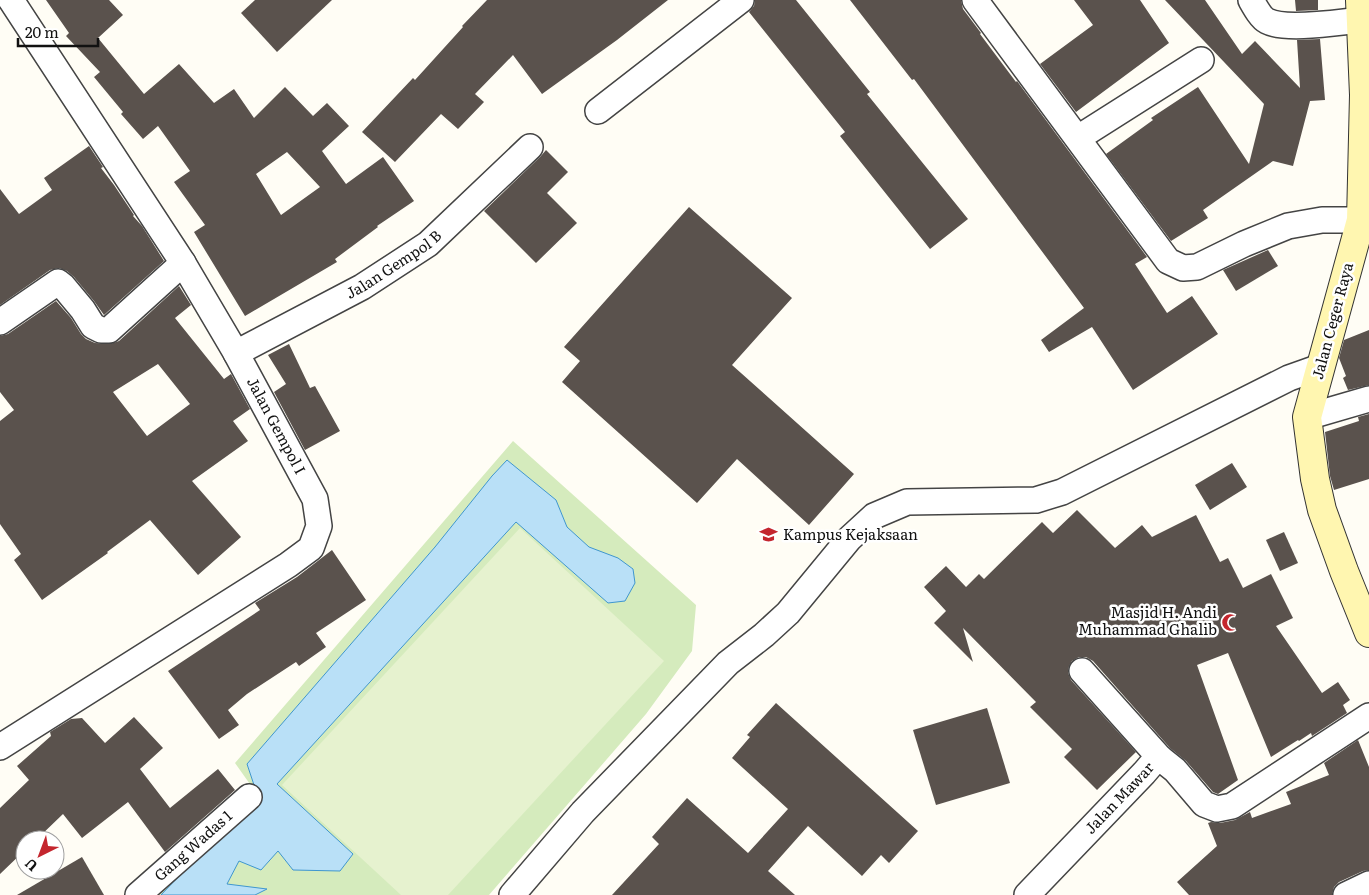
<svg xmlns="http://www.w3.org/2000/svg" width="1369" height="895" font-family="Literata,serif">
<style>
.green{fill:#d5ebbd}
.pitch{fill:#e6f2cf}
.water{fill:#b9e0f7;stroke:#3f96cf}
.building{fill:#5a524d;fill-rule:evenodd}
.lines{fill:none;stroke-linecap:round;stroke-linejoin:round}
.street-casing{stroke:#444;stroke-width:28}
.secondary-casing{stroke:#333;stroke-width:30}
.street{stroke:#fff;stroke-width:25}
.secondary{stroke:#fff6b0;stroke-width:28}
.labels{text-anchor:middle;stroke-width:5;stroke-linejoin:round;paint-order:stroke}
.street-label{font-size:15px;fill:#111;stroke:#fff}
.poi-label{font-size:15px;fill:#111;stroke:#fff;text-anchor:start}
</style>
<rect width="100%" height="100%" fill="#fffdf5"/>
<!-- green -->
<polygon class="green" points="513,441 696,605 692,651 646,714 489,895 148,895 252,787 235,763"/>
<!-- pitch -->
<polygon class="pitch" points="520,528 664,661 448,895 401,895 282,785"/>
<!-- water -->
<polygon class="water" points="507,460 556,500 567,527 589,547 618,558 633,569 635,583 625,601 608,603 516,522 277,784 353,854 340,871 293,870 278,851 261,870 239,861 227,884 267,889 255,895 161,895 257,794 247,764 435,547 492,476"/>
<!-- building -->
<g class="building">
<path d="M46 0H109L123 15 98 38 144 94 179 64 214 103 234 89 254 118 285 87 313 116 327 103 349 126 322 151 346 184 383 157 414 201 377 226 378 227 335 259 337 262 245 316 194 232 205 225 174 182 190 171 158 126 143 139 121 114 123 112 94 77 100 72 66 36 69 33ZM287 152 320 187 281 215 256 174Z"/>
<polygon points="255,0 332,0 277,52 241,13"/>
<polygon points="487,0 668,0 617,40 542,94 513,55 475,94 484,102 458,129 441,114 395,162 362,132 413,78 415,80 463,27 462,26"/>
<polygon points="755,0 796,0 870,92 867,94 968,219 930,249 840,136 845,132 749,12 754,6"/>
<polygon points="850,0 961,0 963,9 981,33 980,34 1016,82 1017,81 1147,257 1135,264 1167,313 1192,296 1218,334 1133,390 1092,327 1049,352 1041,340 1084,308 914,79 912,80"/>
<polygon points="1074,0 1140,0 1169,43 1076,112 1040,64 1093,25"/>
<polygon points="1165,0 1205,0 1242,54 1255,41 1300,88 1297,40 1320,39 1325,100 1310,101 1293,166 1273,161 1203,210 1208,218 1171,241 1106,154 1153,120 1151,118 1198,87 1249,164 1264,104"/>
<polygon points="1295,0 1318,0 1318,10 1296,11"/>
<polygon points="89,146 103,167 101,168 114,185 134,215 133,216 142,226 164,261 104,315 94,301 74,277 67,271 59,268 50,270 0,305 0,189 19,214 52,190 44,178"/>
<polygon points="546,150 568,172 547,193 577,223 536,263 484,211 540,157"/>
<polygon points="689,207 792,298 732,365 854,474 809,525 737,459 697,503 562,382 580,361 564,347"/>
<polygon points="1268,250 1278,266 1236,291 1223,270"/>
<path d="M179 286 191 305 175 318 224 379 231 374 250 409 233 421 248 441 192 481 241 537 198 575 150 520 107 552 108 553 42 600 14 560 21 554 0 524V421L14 410 0 392V336L8 334 56 301 71 318 81 334 86 339 95 343 110 344 119 341ZM158 364 190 404 147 436 113 392Z"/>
<polygon points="1369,330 1369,385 1348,390 1343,378 1346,376 1339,358 1344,340"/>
<polygon points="289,344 310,388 315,386 340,431 305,450 274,392 286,384 268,355"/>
<polygon points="1369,414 1369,479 1334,490 1330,476 1325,432 1359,421 1358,417"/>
<polygon points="1232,463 1247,487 1210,510 1195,485"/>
<polygon points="1077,510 1115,548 1142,525 1152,537 1196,515 1220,562 1228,558 1243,588 1271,574 1293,618 1276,626 1322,693 1338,682 1350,700 1343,705 1347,713 1312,736 1311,733 1299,741 1298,740 1271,757 1228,653 1197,665 1238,780 1218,794 1213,792 1186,761 1170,748 1093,661 1086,657 1079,657 1072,661 1069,666 1068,673 1071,680 1136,752 1097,790 1064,757 1072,749 1030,707 1036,702 963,628 973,662 934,623 946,611 924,587 946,566 966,587 979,574 984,579 1042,522 1053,533"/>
<polygon points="1284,532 1298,563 1280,571 1266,540"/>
<polygon points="332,550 366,600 316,633 326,647 299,666 296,662 247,694 228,710 239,725 219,739 168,671 260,610 255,603 297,577"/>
<polygon points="776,703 918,831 889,863 881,855 862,876 808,826 768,871 795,895 612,895 659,844 652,837 687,798 748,853 788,809 732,758 750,737 747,735"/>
<polygon points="987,708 1010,783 936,805 913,730"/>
<polygon points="134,717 163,748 140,769 170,808 218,769 235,790 165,852 128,802 82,838 63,814 36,840 25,840 25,850 0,874 0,808 29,780 17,766 51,736 50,732 71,719 82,718 105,743"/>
<polygon points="1358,740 1369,767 1369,870 1363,871 1339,882 1334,887 1332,895 1189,895 1177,882 1217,846 1208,823 1211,822 1220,823 1235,820 1250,812 1252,818 1291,804 1286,792 1329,775 1324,763"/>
<polygon points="82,857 104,895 17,895"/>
</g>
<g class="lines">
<defs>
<g id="street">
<polyline points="975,0 1168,261 1183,268 1197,267 1244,244 1288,226 1322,220 1361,220"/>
<path d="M1251 0C1255 7 1261 18 1267 21 1286 31 1339 22 1360 20"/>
<polyline points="598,111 741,0"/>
<polyline points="1078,138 1201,60"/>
<polyline points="0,322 58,282 63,286 83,310 93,326 101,330 109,330 183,263"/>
<path id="s1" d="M236 353 362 287 428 244 530 147"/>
<polyline points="1307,417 1369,399"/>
<polyline points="1082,671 1160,758"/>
<polyline points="0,747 288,565 311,548 319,526 315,499 236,353 183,263 11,0"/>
<path id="s2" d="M138 895 249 797"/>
<polyline points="512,895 583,812 728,663 764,635 788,613 849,539 874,516 907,502 1036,500 1062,492 1289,378 1320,367"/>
<path id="s3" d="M1027 895 1144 773 1156 759 1160 758 1175 770 1204 804 1217 809 1232 806 1369 716"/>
<polyline points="1346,895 1369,884"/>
</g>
<polyline id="secondary" points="1360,0 1364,95 1361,220 1307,417 1315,479 1322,510 1344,571 1369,633"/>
</defs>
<!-- street casing -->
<use href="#street" class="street-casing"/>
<!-- secondary casing -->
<use href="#secondary" class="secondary-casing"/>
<!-- street -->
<use href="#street" class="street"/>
<!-- secondary -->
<use href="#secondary" class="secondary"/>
</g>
<!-- icons -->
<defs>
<symbol id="university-bare" viewBox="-9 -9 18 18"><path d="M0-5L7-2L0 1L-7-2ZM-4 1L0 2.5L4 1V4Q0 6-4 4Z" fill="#c4262e" stroke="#fff" stroke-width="2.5" paint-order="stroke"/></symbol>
<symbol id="mosque-bare" viewBox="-9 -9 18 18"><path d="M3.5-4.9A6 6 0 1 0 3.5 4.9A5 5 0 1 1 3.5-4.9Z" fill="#c4262e" stroke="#fff" stroke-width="2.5" paint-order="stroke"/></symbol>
</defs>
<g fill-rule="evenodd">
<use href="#university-bare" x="756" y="522" width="25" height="25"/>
<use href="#mosque-bare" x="1218" y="610" width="25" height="25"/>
</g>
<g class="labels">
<!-- street labels -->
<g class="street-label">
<text dy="5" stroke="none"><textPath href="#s1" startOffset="181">Jalan Gempol B</textPath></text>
<text transform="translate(1333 321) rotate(-75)" y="5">Jalan Ceger Raya</text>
<text transform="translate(276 426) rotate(62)" y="5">Jalan Gempol I</text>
<text dy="5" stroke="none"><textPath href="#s3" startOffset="134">Jalan Mawar</textPath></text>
<text dy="5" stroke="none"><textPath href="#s2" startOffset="74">Gang Wadas 1</textPath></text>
</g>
<!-- poi labels -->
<g class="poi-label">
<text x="783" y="540">Kampus Kejaksaan</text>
<text x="1217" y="618" text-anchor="end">Masjid H. Andi<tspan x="1217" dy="17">Muhammad Ghalib</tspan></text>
</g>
</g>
<!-- north arrow -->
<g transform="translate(40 855) rotate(222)"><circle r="24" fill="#ffffff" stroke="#a0a0a0"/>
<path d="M0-4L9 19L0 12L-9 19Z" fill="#c4262e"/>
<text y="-8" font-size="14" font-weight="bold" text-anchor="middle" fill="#111111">U</text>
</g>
<!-- scale -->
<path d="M18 38v8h80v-8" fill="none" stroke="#111111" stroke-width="2.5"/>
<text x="25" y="38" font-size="15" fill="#111111" stroke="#ffffff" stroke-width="4" paint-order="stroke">20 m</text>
</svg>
